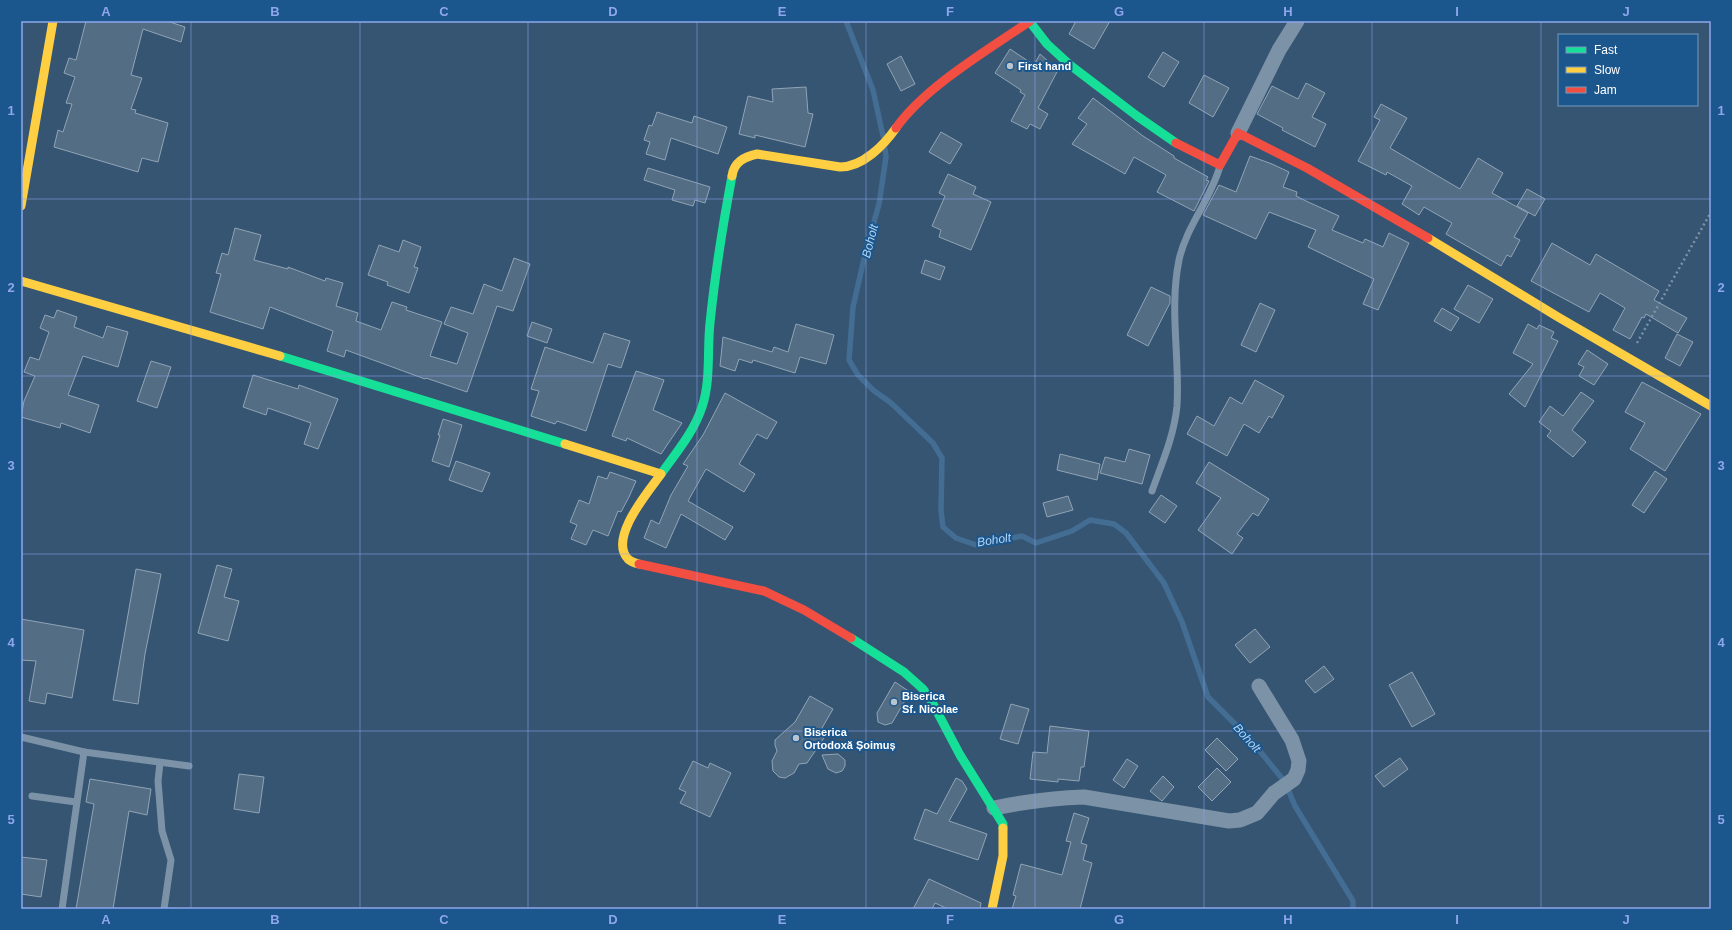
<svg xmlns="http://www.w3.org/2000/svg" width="1732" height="930" font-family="Arial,sans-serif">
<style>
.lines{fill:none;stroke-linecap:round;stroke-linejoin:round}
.stream{stroke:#446d94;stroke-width:5.5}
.building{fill:#536d85;stroke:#91a4b5}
.path{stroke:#7c92a7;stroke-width:2.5;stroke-dasharray:2 3;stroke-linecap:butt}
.lane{stroke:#7c92a7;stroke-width:7}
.street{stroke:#7c92a7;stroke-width:15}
.fast{stroke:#16e098;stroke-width:9}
.slow{stroke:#ffcf43;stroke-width:9}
.jam{stroke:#f24e42;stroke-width:9}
.grid{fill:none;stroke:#8ea6ec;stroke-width:1;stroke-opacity:0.55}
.poi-dot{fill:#b8c4ce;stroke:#1b568d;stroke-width:1.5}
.labels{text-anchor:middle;stroke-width:4;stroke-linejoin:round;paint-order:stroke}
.poi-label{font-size:11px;font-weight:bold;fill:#fff;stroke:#1b568d;text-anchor:start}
.water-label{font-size:12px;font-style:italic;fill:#b3d6f5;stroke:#1b568d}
.neatline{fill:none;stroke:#8ea6ec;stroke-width:1.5}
.grid-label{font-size:13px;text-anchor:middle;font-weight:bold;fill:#8ea6ec}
</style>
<rect width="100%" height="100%" fill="#355573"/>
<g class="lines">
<!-- stream -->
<g class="stream">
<polyline points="846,21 873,90 883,136"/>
<polyline points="885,149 886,157 879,204 866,250 853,307 849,360 858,375 873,390 891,403 933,443 942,458 941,510 943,527 956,538 976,545 1022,536 1036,543 1072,531 1090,520 1114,524 1126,533 1164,583 1182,622 1208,697 1250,739 1285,782 1295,806 1353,901 1353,909"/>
</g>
</g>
<!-- building -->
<g class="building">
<polygon points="86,21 167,21 185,27 181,42 143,29 131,75 142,78 131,109 136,110 135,113 168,123 158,162 142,158 138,172 54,147 58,130 63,132 72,104 66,103 75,77 64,73 69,58 76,60"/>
<polygon points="1076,21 1110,21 1094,49 1069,34"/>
<polygon points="1010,49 1034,65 1040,54 1058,70 1038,108 1048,114 1040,129 1030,124 1027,129 1011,121 1025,95 1020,92 1021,90 995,73"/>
<polygon points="1163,52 1179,62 1164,87 1148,77"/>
<polygon points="901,56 915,84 901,91 887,64"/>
<polygon points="1204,75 1229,88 1213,117 1189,103"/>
<polygon points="1306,83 1325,93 1312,117 1326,124 1315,147 1282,130 1283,128 1257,114 1272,86 1298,99"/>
<polygon points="806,87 808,113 813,114 805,147 755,135 755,138 739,134 748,96 773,102 772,89"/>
<polygon points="1093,98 1143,136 1174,156 1174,158 1208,177 1206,180 1209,181 1194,211 1157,192 1166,175 1134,157 1125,174 1072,144 1087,124 1078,118"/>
<polygon points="1381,104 1407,118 1390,148 1460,189 1478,158 1503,173 1492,193 1528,213 1514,237 1520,240 1511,257 1507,255 1501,266 1446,234 1452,223 1424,207 1419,215 1402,204 1412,186 1387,172 1386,175 1358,161 1380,120 1374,117"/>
<polygon points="657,112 692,123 694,116 727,127 718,154 671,138 665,160 646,154 650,142 644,140 649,125 652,126"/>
<polygon points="941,132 962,144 950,164 929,152"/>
<polygon points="1250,156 1272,164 1289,172 1283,187 1297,192 1296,196 1306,201 1339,216 1332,230 1363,243 1365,239 1383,247 1389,233 1409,243 1378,310 1363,304 1374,279 1308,247 1316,230 1269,212 1256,239 1203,215 1219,185 1236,192"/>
<polygon points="648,168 710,187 705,203 695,200 693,206 672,200 675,190 644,180"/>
<polygon points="948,174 976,187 973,194 991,202 971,250 939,237 941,230 932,226 945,196 939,193"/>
<polygon points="1527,189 1545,199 1535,216 1517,206"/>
<polygon points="235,228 261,235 254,260 288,269 288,267 325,281 326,278 343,283 336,306 358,313 356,321 381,330 392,302 407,307 406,310 442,322 430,356 457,364 468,333 444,324 451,307 473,314 484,284 502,291 514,258 530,264 513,311 497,306 467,392 426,378 425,379 346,350 344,357 327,351 333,331 270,307 263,329 210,312 221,274 216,273 222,253 228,255"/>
<polygon points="403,240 421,247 414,267 418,268 409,293 387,285 388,282 368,275 379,245 399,252"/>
<polygon points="1552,243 1590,265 1596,254 1659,291 1654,300 1687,318 1678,333 1646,314 1644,318 1642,317 1630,339 1613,330 1625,308 1600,293 1589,312 1531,281"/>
<polygon points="925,260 945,267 940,280 921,273"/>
<polygon points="1468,285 1493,299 1479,323 1454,309"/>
<polygon points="1151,287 1170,296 1170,303 1148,346 1127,335"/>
<polygon points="1260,303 1275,310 1256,352 1241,345"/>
<polygon points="1442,308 1459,318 1451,331 1434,321"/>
<polygon points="57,310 77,317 74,327 103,338 107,326 128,332 118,367 83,356 68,395 99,405 90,433 61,423 60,428 21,417 24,401 35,376 24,372 30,357 39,360 49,332 40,328 45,315 54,318"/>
<polygon points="532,322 552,329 547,343 527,336"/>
<polygon points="796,324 834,335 826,364 800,357 795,373 753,360 752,363 739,359 735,371 720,366 723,337 772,352 774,347 788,352"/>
<polygon points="1528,324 1537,329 1539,325 1554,332 1551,338 1558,341 1525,407 1509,394 1533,364 1513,353"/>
<polygon points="604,333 630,341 621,368 608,364 586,431 557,421 555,424 531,416 539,391 531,389 545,347 593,363"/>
<polygon points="1677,334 1693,342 1680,366 1665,358"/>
<polygon points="1587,350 1608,364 1594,385 1579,376 1584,367 1578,364"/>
<polygon points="151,361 171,367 157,408 137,401"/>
<polygon points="636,371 664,380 653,410 682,423 661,454 627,438 626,441 612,436"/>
<polygon points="253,375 298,389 299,385 338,399 318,449 304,444 311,423 268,408 266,415 243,407"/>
<polygon points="1255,380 1284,396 1272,418 1269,416 1259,433 1244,424 1227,456 1187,434 1197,416 1214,426 1230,397 1242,404"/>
<polygon points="1642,382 1701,414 1665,471 1630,449 1645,423 1625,412"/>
<polygon points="1581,392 1594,401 1572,430 1586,442 1573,457 1547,436 1551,431 1539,422 1550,406 1563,416"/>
<polygon points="725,393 777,422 767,439 757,434 739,464 755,474 744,492 706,469 688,501 733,527 725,540 681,514 666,548 644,538 651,520 659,524 671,495 688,466 683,464 703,435"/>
<polygon points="443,419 462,425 449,467 432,461 440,435 438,435"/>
<polygon points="1129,449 1150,455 1142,484 1100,473 1105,457 1125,462"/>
<polygon points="1060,454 1100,464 1097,480 1057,470"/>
<polygon points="456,461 490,473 482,492 449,480"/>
<polygon points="1209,462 1269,499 1258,516 1253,513 1237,534 1243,538 1232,554 1198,530 1221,498 1196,483"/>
<polygon points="1655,471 1667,479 1644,513 1632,505"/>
<polygon points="610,472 636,481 629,497 621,512 618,511 608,536 593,530 586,545 571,539 577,525 570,522 579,500 589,504 598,476 607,479"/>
<polygon points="1161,495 1177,506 1165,523 1149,512"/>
<polygon points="1068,496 1073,510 1047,517 1043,503"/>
<polygon points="217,565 232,569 224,597 239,601 228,641 198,633"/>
<polygon points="136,569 161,574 145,654 138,704 113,700"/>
<polygon points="21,619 84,630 72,698 47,693 45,704 29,701 36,661 21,660"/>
<polygon points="1255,629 1270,647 1250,663 1235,645"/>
<polygon points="1324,666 1334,679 1315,693 1305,681"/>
<polygon points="1412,672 1435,714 1412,727 1389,685"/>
<polygon points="895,682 910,692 892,723 885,725 878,722 877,713"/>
<polygon points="810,696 833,709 822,728 828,732 807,763 799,764 794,773 785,778 779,777 773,771 772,761 777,751 775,745 775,740 795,722"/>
<polygon points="1011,704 1029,709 1018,744 1000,739"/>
<polygon points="1050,726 1089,731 1084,767 1081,767 1079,781 1058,779 1058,782 1030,779 1033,752 1047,753"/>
<polygon points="1217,738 1238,759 1226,771 1205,750"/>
<polygon points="838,754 845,760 845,766 842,771 836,773 828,769 822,755"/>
<polygon points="1400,758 1408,769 1384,787 1375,776"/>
<polygon points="1127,759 1138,766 1124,788 1113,780"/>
<polygon points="693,761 708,768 710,763 731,773 710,817 680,803 686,792 679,789"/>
<polygon points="1217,768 1231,782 1212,801 1198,787"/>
<polygon points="239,774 264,777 259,813 234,809"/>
<polygon points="1163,776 1174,787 1162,801 1150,791"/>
<polygon points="956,778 962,781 967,789 949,821 987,834 978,860 914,839 925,809 937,814"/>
<polygon points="90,779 151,789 147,815 129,811 113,909 76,909 94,804 86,802"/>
<polygon points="1074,813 1089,818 1081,843 1087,845 1083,860 1092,863 1080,909 1012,909 1016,896 1013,895 1021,864 1062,875 1071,842 1066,841"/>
<polygon points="21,857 47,860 41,897 21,894"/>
<polygon points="929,879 981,903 980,909 948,909 935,903 932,909 913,909"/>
</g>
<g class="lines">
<!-- path -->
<polyline class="path" points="1637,343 1711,212"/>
<!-- lane -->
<g class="lane">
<path d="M1152 491C1162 463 1174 436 1177 406 1180 358 1169 309 1179 260 1186 227 1211 199 1220 166"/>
<polyline points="21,737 84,752 189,766"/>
<polyline points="160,763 158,781 162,831 171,860 164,909"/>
<polyline points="32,796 76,802"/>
<polyline points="62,909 84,752"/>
</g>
<!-- street -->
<g class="street">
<polyline points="1238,133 1279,50 1297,21"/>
<path d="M994 808C1024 802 1053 798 1084 797L1229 821 1240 820 1257 813 1274 793 1294 779 1298 770 1299 761 1292 740 1259 686"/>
</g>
<!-- fast -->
<g class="fast">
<polyline points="1030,22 1047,44 1070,65 1137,116 1176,143"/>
<polyline points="280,356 565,444"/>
<path d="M661 474C676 453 694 432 702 407 711 381 707 350 710 323 715 274 723 224 732 176"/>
<polyline points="851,638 904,672 923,689 932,702 960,755 1003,824 1003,828"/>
</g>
<!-- slow -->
<g class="slow">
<path d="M732 176C734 162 744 157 757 154L840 167C863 167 884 145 896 128"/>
<polyline points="21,206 53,21"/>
<polyline points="1428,238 1558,317 1711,406"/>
<polyline points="21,281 280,356"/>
<path d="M565 444 661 474C649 491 608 538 628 559 630 561 635 563 639 564"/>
<polyline points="992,909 1003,856 1003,828"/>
</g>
<!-- jam -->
<g class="jam">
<path d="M896 128C926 86 988 50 1030 21"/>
<polyline points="1176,143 1220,165 1238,133 1307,168 1428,238"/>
<polyline points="639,564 764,591 804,610 851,638"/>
</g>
</g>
<!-- grid -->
<path class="grid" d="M191 21V909M360 21V909M528 21V909M697 21V909M866 21V909M1035 21V909M1204 21V909M1372 21V909M1541 21V909M21 199H1711M21 376H1711M21 554H1711M21 731H1711"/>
<!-- markers -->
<g class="poi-dot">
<circle cx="1010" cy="66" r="4"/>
<circle cx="894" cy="702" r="4"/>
<circle cx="796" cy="738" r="4"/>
</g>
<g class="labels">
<!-- poi labels -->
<g class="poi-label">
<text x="1018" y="70">First hand</text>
<text x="902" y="700">Biserica<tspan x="902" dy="13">Sf. Nicolae</tspan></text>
<text x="804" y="736">Biserica<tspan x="804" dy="13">Ortodoxă Șoimuș</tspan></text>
</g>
<!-- water labels -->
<g class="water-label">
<text transform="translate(870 241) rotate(-76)" y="4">Boholt</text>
<text transform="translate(994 540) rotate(-9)" y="4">Boholt</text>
<text transform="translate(1247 738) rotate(48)" y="4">Boholt</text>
</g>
</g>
<!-- border -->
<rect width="1732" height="930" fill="none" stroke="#1b568d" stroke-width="44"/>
<!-- legend -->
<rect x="1558" y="34" width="140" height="72" fill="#1b568d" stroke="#769abb"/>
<rect x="1566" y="47" width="20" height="6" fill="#16e098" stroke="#769abb"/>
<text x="1594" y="54" font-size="12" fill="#ffffff">Fast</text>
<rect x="1566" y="67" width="20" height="6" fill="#ffcf43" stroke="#769abb"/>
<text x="1594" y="74" font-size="12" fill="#ffffff">Slow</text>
<rect x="1566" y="87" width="20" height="6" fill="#f24e42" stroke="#769abb"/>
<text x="1594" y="94" font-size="12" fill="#ffffff">Jam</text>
<rect x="22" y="22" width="1688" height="886" class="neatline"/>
<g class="grid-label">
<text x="106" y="16">A</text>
<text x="275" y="16">B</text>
<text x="444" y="16">C</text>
<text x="613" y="16">D</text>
<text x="782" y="16">E</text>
<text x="950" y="16">F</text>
<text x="1119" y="16">G</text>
<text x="1288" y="16">H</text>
<text x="1457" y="16">I</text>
<text x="1626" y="16">J</text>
<text x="11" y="115">1</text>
<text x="1721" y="115">1</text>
<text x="11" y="292">2</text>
<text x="1721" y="292">2</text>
<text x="11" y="470">3</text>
<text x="1721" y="470">3</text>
<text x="11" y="647">4</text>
<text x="1721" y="647">4</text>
<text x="11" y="824">5</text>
<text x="1721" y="824">5</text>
<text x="106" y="924">A</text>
<text x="275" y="924">B</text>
<text x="444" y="924">C</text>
<text x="613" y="924">D</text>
<text x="782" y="924">E</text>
<text x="950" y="924">F</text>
<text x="1119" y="924">G</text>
<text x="1288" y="924">H</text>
<text x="1457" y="924">I</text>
<text x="1626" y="924">J</text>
</g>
</svg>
